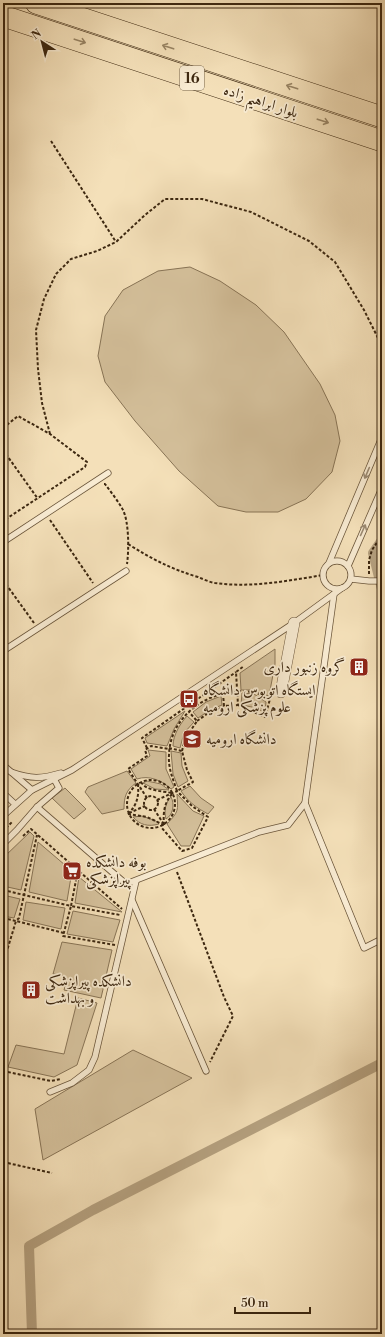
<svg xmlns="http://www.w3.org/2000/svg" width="385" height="1337" font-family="'Libre Bodoni',Amiri,serif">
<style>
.green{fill:#d5c19c;stroke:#887456}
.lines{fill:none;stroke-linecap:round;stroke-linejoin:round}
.canal{stroke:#b5a180;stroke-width:10}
.lane-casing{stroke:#6a553a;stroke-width:7}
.street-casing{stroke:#6a553a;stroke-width:12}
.highway-casing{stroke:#3c2710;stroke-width:22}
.path{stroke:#3c2710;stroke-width:2;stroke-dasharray:3 2;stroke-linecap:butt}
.lane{stroke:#f8ebd2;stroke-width:5.5}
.street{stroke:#f8ebd2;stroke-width:11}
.highway{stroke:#f4e0b9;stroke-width:21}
.oneway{stroke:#988464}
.oneway2{stroke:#9a8971}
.labels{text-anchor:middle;stroke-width:3.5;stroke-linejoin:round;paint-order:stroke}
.shield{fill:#f8ebd2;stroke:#74624a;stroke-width:1}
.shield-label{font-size:14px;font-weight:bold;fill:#3c2710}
.street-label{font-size:15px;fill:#3c2710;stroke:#f8ebd2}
.poi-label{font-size:15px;fill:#3c2710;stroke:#f8ebd2;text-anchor:start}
</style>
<rect width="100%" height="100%" fill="#f4e0b9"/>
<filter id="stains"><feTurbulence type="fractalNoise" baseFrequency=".005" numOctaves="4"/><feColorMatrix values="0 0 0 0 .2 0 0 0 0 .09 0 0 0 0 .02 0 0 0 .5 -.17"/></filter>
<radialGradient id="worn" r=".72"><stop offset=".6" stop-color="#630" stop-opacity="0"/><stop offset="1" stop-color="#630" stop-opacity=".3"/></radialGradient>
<!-- green -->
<g class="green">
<polygon points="190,267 220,281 256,305 284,332 320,384 335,415 340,441 332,472 306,499 278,512 246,512 218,506 179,471 135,421 105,382 98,356 105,316 123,290 158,271"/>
<polygon points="275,649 275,664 269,696 250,690 241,690 240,673"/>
<polygon points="242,693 254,694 266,702 265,712 252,707 241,705"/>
<polygon points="221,696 222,705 210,710 198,718 193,712 206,702"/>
<polygon points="185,711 174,729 167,746 147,743 145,738"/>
<path d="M187 716 194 722 184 733 180 748 173 746C173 735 180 724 187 716Z"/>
<path d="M148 750 166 752V769L174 787 171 789C161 780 149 775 137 779L131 769 150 756Z"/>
<polygon points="171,751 181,753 182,766 188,781 178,787 173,774"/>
<path d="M127 771 136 783C126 790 124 797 124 809L102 814 85 792 88 787Z"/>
<polygon points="147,781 161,784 169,790 155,789 143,783"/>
<path d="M190 786 201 798 214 807 208 814C197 808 188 802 181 791Z"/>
<polygon points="65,788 86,809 74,819 52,798"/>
<path d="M177 794 193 811 204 816 190 846H181L167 824C179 811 178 811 177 794Z"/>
<path d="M171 797C175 804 173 815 166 819 164 811 165 803 171 797Z"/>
<path d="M142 816 156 821 159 824C148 827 140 825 133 817Z"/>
<polygon points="30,832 34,836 21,890 3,886 3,858"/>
<polygon points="38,842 72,871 67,901 29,892"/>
<polygon points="79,877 122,912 75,903"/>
<polygon points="3,895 20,899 14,918 3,916"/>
<polygon points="26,902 65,908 61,929 23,920"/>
<polygon points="73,911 120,920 113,942 67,934"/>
<polygon points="62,942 112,950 101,998 64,990 67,980 62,975 53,974"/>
<polygon points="78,998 97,1003 77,1065 54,1077 8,1067 16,1045 64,1054"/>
<polygon points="133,1050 192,1078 43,1160 35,1109"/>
</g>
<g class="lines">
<!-- canal -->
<g class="canal">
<polyline points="382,540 373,553 382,589"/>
<polyline points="32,1334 29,1246 93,1210 382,1063"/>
</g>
<defs>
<g id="lane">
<polyline points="3,542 108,473"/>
<circle cx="337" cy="575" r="14"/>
<polyline points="329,563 382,437"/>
<polyline points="348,566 382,488"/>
<polyline points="351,579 369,581 382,581"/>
<polyline points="3,651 126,571"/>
<polyline points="3,765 32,790"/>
<path d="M11 772C31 779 41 779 61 773"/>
<polyline points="3,793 15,804"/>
<polyline points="3,798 3,807"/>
<polyline points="305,803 364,948 382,939"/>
<polyline points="37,807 126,884 259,832 288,825 305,803 334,594"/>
<polyline points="3,816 32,790 72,770 294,623 342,588"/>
<polyline points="3,844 17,830 37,807 59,788 54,779"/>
<polyline points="132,900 206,1071"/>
<polyline points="50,1092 72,1083 89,1070 95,1057 136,881"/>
</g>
<polyline id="street" points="281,692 294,623"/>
<g id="highway">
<polyline points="36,3 382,117"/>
<polyline points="3,16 382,141"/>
</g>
</defs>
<!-- lane casing -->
<use href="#lane" class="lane-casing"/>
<!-- street casing -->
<use href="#street" class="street-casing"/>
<!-- highway casing -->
<use href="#highway" class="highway-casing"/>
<!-- path -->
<g class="path">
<polyline points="51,141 116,242"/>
<polyline points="3,428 18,416 50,434 87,462 85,467 3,521"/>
<polyline points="50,434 42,403 38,369 36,330 44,299 56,274 71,259 97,251 116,242 145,215 165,199 202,199 251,212 309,241 335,262 364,310 382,346"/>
<polyline points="3,450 38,499"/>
<path d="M104 484H105C111 492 118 501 123 510 129 522 129 550 127 564"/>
<polyline points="50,520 93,583"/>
<path d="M128 544C152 559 171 569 198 577 203 579 209 582 215 583 251 588 287 581 323 575"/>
<polyline points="369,574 369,560 372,550 382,535"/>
<polyline points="3,580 34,623"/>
<polyline points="223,693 224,706 238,705"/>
<polyline points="197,721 211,711 216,711 224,706"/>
<polyline points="147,748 142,738 236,672"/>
<path d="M169 748 182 751 187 770 193 782 177 791C173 779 168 768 169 755 170 713 214 686 253 692 258 693 264 697 270 699L265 717 238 705 236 672 244 666"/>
<polyline points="182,751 185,739 197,721 189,712"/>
<circle cx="151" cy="804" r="24"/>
<path d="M141 782C146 791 162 791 172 793"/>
<circle cx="151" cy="803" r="7"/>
<polyline points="147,798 128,769 147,756 145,750 151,746 169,749"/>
<polyline points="157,800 177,791 192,806 208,817 192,848 182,851 161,827"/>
<polyline points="154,809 163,823"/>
<polyline points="129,813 145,806"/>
<polyline points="128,814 147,817 164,825"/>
<path d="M128 814C137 805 139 797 138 784"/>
<path d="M164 825C163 813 164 803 172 794"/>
<polyline points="6,828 12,822"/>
<polyline points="23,836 31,829 122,909"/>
<polyline points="177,872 224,997 233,1016 210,1062"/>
<polyline points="3,890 71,906 78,870"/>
<polyline points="3,918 16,921 19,918 37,835"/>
<polyline points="115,945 63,936 71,906 120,915"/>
<polyline points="3,957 6,954 16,921 64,933"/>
<polyline points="3,1071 51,1081 61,1079"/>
<polyline points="3,1162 52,1173"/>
</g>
<!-- lane -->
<use href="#lane" class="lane"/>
<!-- street -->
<use href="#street" class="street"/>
<!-- highway -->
<use href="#highway" class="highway"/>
</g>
<!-- one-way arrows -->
<defs><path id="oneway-shaft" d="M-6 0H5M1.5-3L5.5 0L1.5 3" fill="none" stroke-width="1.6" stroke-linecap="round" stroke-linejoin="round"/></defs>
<g class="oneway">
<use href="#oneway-shaft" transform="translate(80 41) rotate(18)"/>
<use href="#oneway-shaft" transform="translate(168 47) rotate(-162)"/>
<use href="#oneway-shaft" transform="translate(292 87) rotate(-162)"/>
<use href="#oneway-shaft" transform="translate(323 121) rotate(18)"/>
</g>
<g class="oneway2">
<use href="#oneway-shaft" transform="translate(367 473) rotate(113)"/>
<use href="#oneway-shaft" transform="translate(363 530) rotate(-66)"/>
</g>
<!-- icons -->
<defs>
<symbol id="building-square" viewBox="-11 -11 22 22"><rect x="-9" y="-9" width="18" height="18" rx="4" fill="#8f2418" stroke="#f8ebd2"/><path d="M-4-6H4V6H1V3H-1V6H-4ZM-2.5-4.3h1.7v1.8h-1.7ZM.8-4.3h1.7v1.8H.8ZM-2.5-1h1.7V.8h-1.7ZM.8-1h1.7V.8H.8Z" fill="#fff"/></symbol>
<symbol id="bus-square" viewBox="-11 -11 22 22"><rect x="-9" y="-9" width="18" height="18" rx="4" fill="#8f2418" stroke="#f8ebd2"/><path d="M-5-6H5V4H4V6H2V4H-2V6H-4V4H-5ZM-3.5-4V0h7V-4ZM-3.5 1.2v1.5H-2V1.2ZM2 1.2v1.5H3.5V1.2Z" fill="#fff"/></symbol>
<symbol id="university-square" viewBox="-11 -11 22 22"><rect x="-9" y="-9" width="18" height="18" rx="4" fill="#8f2418" stroke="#f8ebd2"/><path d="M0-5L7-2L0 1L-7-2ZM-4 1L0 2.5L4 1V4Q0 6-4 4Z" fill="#fff"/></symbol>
<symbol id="supermarket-square" viewBox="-11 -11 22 22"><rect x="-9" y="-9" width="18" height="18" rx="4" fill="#8f2418" stroke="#f8ebd2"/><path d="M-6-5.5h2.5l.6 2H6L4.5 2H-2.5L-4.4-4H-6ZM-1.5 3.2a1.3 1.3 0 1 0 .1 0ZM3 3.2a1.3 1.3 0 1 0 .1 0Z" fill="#fff"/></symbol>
</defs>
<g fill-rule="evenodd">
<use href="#building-square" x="348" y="656" width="22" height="22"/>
<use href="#bus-square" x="178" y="688" width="22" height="22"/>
<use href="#university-square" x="181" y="728" width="22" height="22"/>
<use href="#supermarket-square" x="61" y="860" width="22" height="22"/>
<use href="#building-square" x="20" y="979" width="22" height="22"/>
</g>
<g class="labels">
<!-- shield labels -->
<rect class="shield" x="180" y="66" width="24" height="24" rx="3"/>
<g class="shield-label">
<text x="192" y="83">16</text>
</g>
<!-- street labels -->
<g class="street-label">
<text transform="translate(261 101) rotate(18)" y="5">بلوار ابراهیم زاده</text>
</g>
<!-- poi labels -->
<g class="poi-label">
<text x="345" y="672" text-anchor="end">گروه زنبور داری</text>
<text x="203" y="695">ایستگاه اتوبوس دانشگاه<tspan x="203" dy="17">علوم پزشکی ارومیه</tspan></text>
<text x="206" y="744">دانشگاه ارومیه</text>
<text x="86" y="867">بوفه دانشکده<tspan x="86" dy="17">پیراپزشکی</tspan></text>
<text x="45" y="986">دانشکده پیراپزشکی<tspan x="45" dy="17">و بهداشت</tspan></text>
</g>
</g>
<!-- margin -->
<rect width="385" height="1337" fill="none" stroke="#f4e0b9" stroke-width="16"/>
<rect x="4" y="4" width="377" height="1329" fill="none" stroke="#3c2710" stroke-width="2"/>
<rect x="8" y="8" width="369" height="1321" fill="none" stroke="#3c2710"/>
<!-- north arrow -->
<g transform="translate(42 42) rotate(324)" stroke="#f8ebd2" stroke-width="3" paint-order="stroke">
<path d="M0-3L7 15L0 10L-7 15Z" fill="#3c2710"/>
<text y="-6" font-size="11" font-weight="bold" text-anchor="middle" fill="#3c2710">N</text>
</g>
<!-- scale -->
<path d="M235 1307v6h75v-6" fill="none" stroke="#3c2710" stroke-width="2"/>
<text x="241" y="1307" font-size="12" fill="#3c2710" stroke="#f8ebd2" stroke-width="3" paint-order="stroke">50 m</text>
<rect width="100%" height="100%" filter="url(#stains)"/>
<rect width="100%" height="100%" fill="url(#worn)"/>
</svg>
